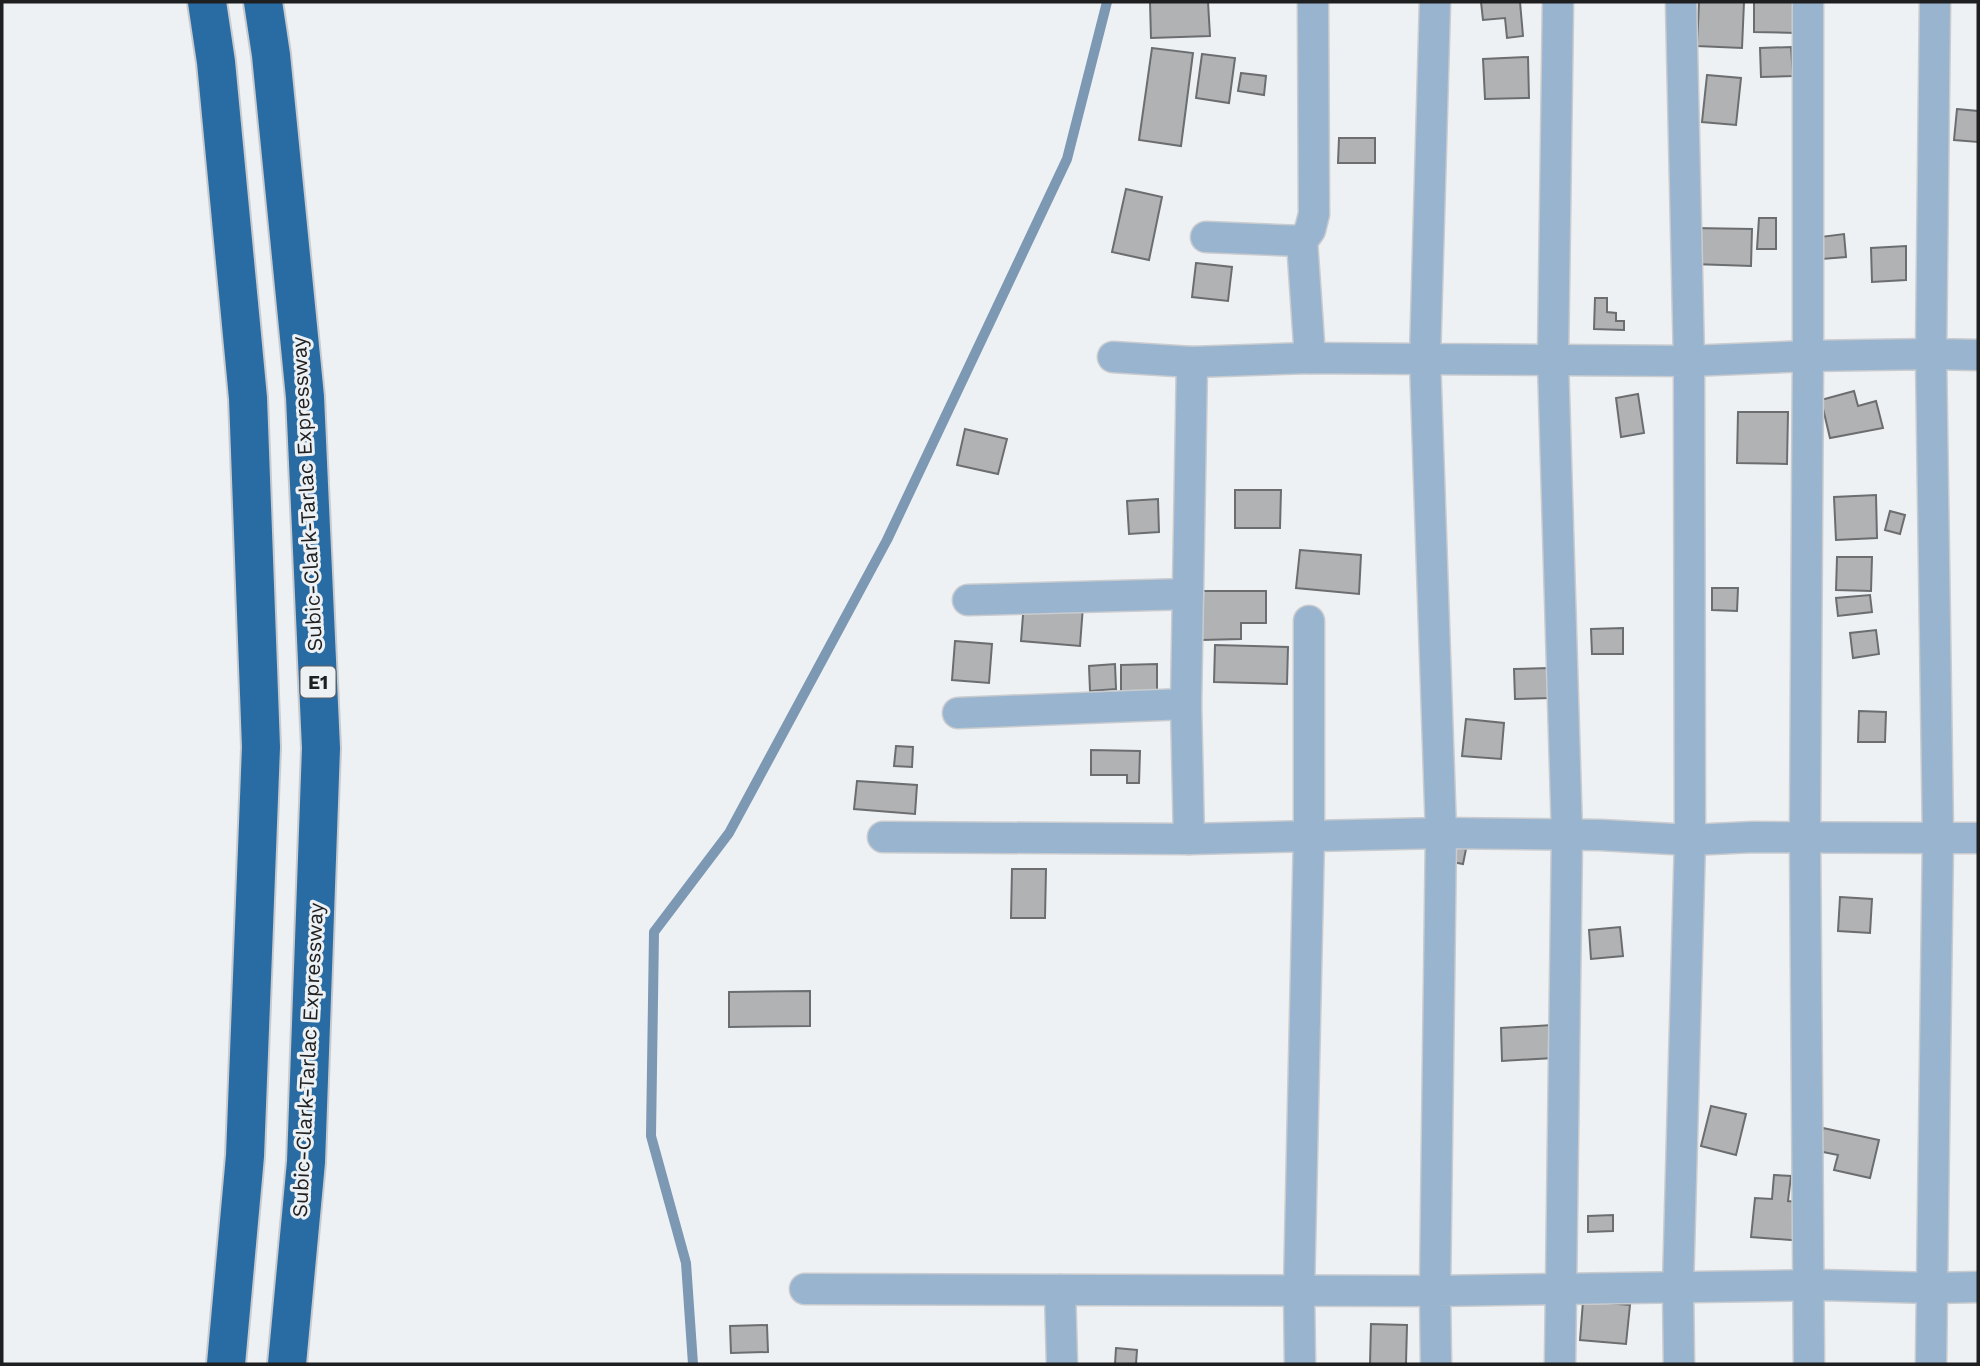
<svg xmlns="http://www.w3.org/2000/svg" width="1980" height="1366" font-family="'Work Sans',sans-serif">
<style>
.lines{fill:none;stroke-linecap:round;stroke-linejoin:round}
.stream{stroke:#7c98b3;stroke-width:10}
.building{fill:#b0b2b4;stroke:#6b6d6f;stroke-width:2}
.street-casing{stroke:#c9cbce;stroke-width:33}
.highway-casing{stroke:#c9cbce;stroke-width:42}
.street{stroke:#98b4cf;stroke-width:30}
.highway{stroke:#296ca4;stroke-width:38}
.labels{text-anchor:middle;stroke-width:6;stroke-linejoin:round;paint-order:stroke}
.shield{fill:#eef1f4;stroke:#5c5e60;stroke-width:2}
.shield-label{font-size:19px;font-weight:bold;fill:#1e1f20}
.street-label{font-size:21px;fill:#1e1f20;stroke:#eef1f4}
</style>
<rect width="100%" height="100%" fill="#eef1f4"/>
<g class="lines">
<!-- stream -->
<polyline class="stream" points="693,1364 686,1263 651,1136 654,932 729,833 887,540 1067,159 1107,2"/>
</g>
<!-- building -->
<g class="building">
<polygon points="1150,2 1208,2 1210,36 1151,38"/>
<polygon points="1481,2 1520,2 1523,36 1507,38 1505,18 1483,20"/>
<polygon points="1699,2 1744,2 1742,48 1697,46"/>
<polygon points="1754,2 1797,2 1796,33 1754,32"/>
<polygon points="1791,47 1793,76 1761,77 1760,48"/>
<polygon points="1152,48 1193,53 1181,146 1139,140"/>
<polygon points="1202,54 1235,58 1229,103 1196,98"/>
<polygon points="1528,57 1529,98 1485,99 1483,59"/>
<polygon points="1241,73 1266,76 1264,95 1238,91"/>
<polygon points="1707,75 1741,78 1736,125 1702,122"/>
<polygon points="1957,109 1978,111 1978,142 1954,140"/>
<polygon points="1339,138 1375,138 1375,163 1338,163"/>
<polygon points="1126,189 1162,197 1149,260 1112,252"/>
<polygon points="1759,218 1776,218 1776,249 1757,249"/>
<polygon points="1694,228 1752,229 1751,266 1693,264"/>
<polygon points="1844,234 1846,257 1822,259 1820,237"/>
<polygon points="1906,246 1906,280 1872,282 1871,248"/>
<polygon points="1196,263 1232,267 1228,301 1192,297"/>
<polygon points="1595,298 1607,298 1607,312 1616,313 1616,321 1624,321 1624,330 1594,329"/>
<polygon points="1854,391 1858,406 1876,401 1883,428 1830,438 1821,400"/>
<polygon points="1638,394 1644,433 1621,437 1616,398"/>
<polygon points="1738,412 1788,412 1787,464 1737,463"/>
<polygon points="965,429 1007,439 998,474 957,465"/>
<polygon points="1235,490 1281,490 1280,528 1235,528"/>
<polygon points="1876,495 1877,538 1836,540 1834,497"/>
<polygon points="1158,499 1159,532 1129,534 1127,501"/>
<polygon points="1890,511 1905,515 1900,534 1885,530"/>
<polygon points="1300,550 1361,555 1359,594 1296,588"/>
<polygon points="1837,557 1872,557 1871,591 1836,590"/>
<polygon points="1712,588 1738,588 1737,611 1712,610"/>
<polygon points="1202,591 1266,591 1266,623 1241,623 1241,639 1202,640"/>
<polygon points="1870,595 1872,612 1838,616 1836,598"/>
<polygon points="1024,602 1083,606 1080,646 1021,641"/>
<polygon points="1623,628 1623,654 1592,654 1591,629"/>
<polygon points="1876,630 1879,654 1853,658 1850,633"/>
<polygon points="955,641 992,644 989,683 952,680"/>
<polygon points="1215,645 1288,647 1287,684 1214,682"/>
<polygon points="1115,664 1116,689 1090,691 1089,666"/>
<polygon points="1157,664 1157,691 1121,692 1121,665"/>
<polygon points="1549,668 1550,698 1515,699 1514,669"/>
<polygon points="1859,711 1886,712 1885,742 1858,742"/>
<polygon points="1466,719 1504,723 1501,759 1462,756"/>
<polygon points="896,746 913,747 912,767 894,766"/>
<polygon points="1091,750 1140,751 1139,783 1127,783 1127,775 1091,775"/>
<polygon points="857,781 917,785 915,814 854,809"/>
<polygon points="1450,846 1466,849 1463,864 1447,861"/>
<polygon points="1012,869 1046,869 1045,918 1011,918"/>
<polygon points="1840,897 1872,899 1870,933 1838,931"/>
<polygon points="1620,927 1623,956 1591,959 1589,930"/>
<polygon points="810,991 810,1026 729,1027 729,992"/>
<polygon points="1552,1025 1553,1058 1502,1061 1501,1028"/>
<polygon points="1711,1106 1746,1114 1736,1155 1701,1146"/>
<polygon points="1823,1128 1879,1140 1870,1178 1834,1170 1838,1155 1818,1151"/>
<polygon points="1774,1175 1791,1176 1788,1201 1807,1203 1803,1241 1751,1237 1755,1198 1772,1199"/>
<polygon points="1613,1215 1613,1231 1588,1232 1588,1216"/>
<polygon points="1583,1301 1630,1305 1626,1344 1580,1340"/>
<polygon points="1371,1324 1407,1325 1406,1364 1370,1364"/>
<polygon points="767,1325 768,1352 731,1353 730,1326"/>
<polygon points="1116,1348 1137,1350 1136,1364 1115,1364"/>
</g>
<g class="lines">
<defs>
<g id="street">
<polyline points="1435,2 1425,359 1689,361 1690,840 1678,1287 1679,1364"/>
<polyline points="1558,2 1553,360 1567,835 1560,1364"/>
<polyline points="1681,2 1689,361 1808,356 1805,838 1809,1364"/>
<polyline points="1935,2 1931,354 1978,355"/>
<polyline points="1206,237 1302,241 1310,230 1314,214 1313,2"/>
<polyline points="1302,241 1310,358"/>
<polyline points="968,600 1188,594"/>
<polyline points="958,713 1186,704"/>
<polyline points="883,837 1189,839 1441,833 1425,359 1310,358 1192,362 1113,357"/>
<polyline points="1978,838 1938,838 1932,1288 1978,1287"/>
<polyline points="1189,839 1186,704 1192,362"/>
<polyline points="805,1289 1435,1291 1441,833 1601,835 1690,840 1754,837 1938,838 1931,354 1808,356 1808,2"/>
<polyline points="1060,1290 1062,1364"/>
<polyline points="1300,1364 1299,1291 1309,836 1309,621"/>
<polyline points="1436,1364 1435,1291 1822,1285 1932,1288 1931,1364"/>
</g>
<g id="highway">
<polyline points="207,2 216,62 248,398 261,747 245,1156 226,1364"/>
<polyline points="263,2 271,55 305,397 321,748 306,1162 287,1364"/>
</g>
</defs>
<!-- street casing -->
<use href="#street" class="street-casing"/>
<!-- highway casing -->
<use href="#highway" class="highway-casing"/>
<!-- street -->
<use href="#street" class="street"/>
<!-- highway -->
<use href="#highway" class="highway"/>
</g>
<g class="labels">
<!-- shield labels -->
<rect class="shield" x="300.5" y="666.5" width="35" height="31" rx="5"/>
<g class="shield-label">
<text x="318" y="689">E1</text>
</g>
<!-- street labels -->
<g class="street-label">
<text transform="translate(307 494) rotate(-93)" y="7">Subic-Clark-Tarlac Expressway</text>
<text transform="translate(308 1060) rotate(-87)" y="7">Subic-Clark-Tarlac Expressway</text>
</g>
</g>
<!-- border -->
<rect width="1980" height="1366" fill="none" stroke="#1e1f20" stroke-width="7"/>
</svg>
